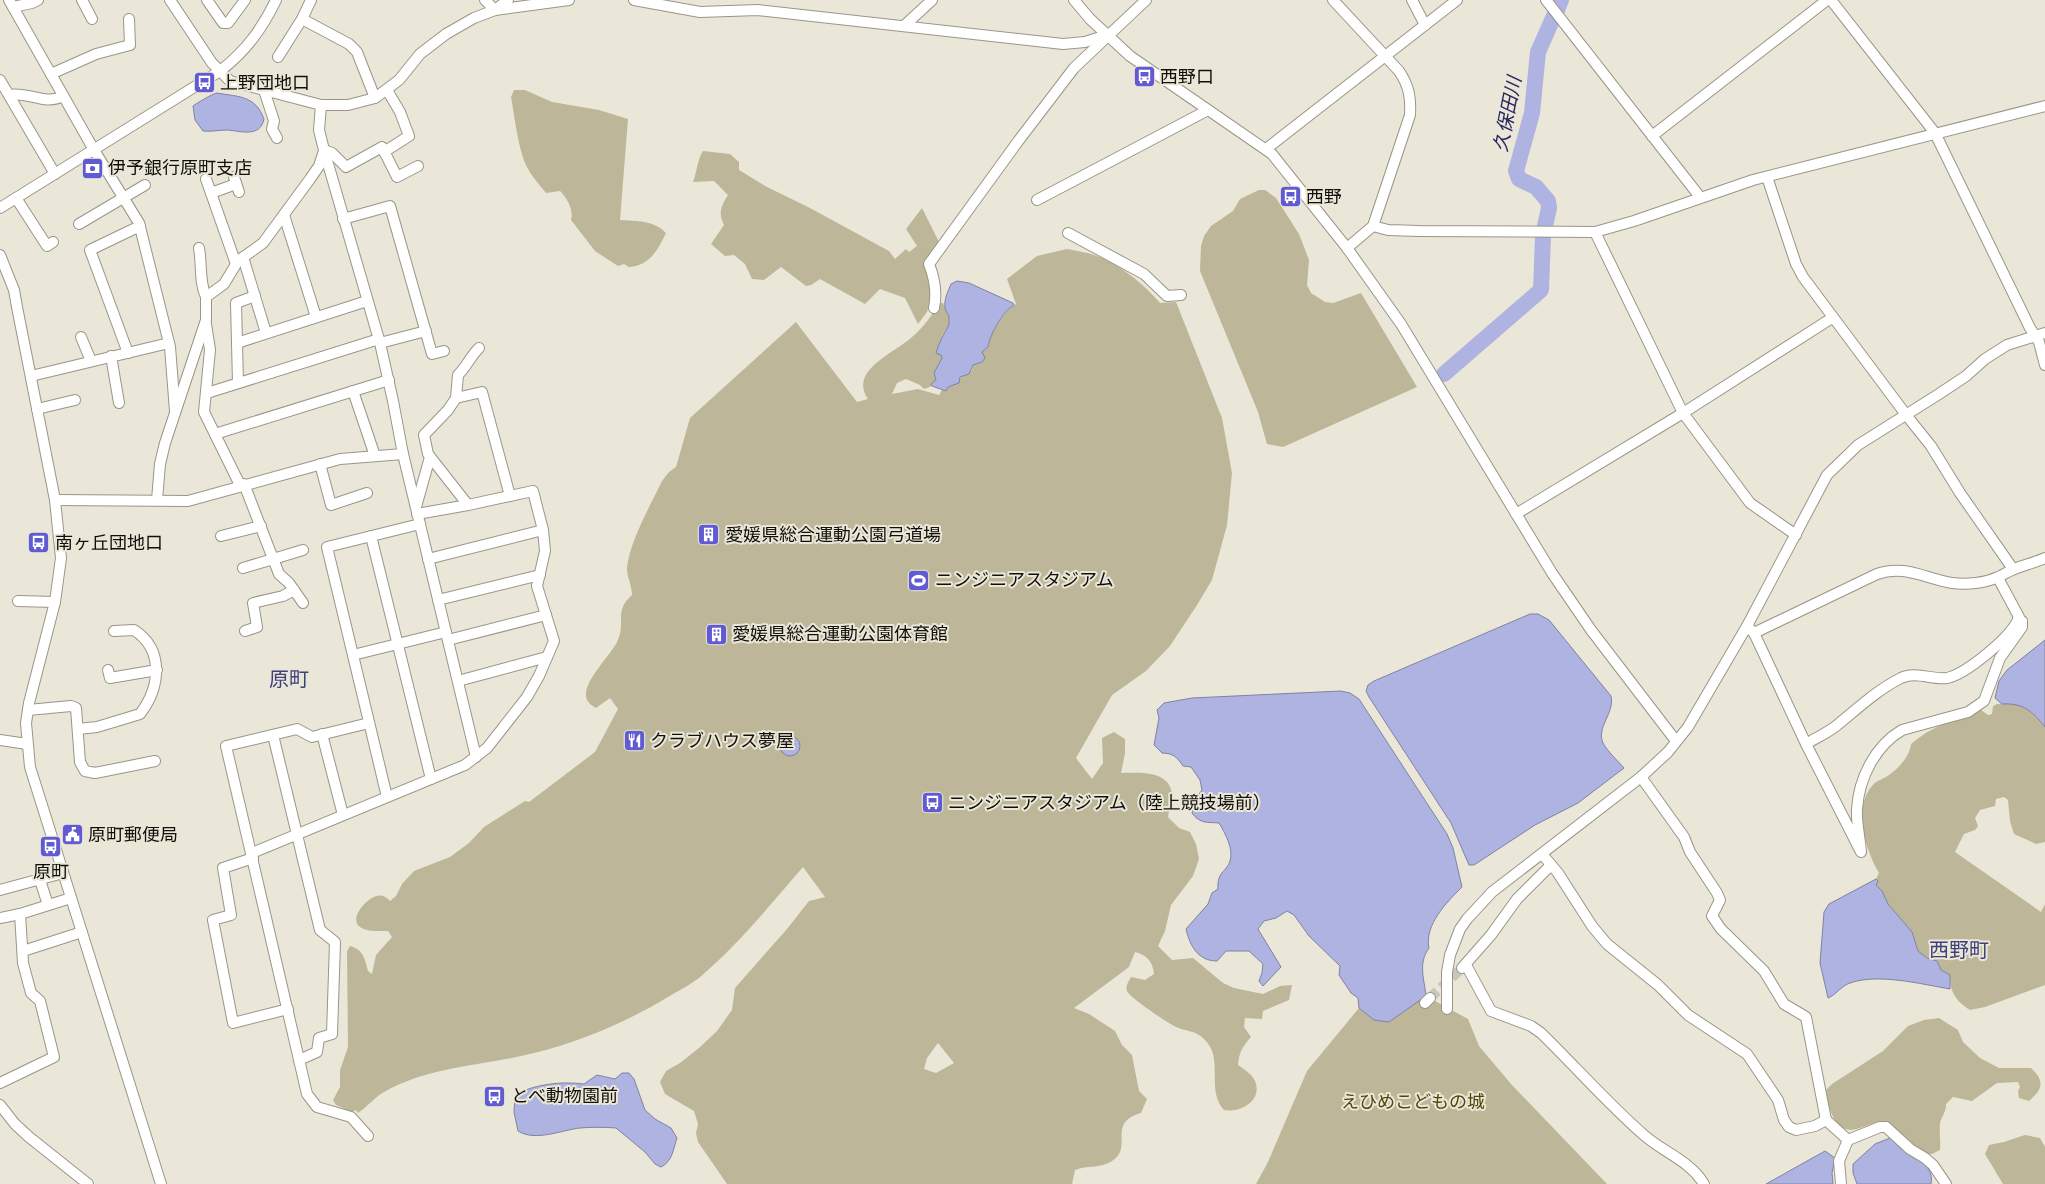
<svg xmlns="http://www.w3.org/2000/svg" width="2045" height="1184" font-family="'DejaVu Sans','Noto Sans JP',sans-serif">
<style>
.green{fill:#bdb698;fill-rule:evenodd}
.water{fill:#afb3e2;stroke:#7f82a1}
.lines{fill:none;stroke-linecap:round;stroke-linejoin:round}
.river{stroke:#afb3e2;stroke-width:16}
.minor-tunnel{stroke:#c9c7b9;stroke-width:10;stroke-dasharray:10 5;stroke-linecap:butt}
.minor-casing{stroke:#999688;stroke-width:12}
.minor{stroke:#fff;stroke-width:10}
.labels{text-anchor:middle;stroke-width:4;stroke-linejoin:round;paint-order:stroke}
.poi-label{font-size:18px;fill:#100f0a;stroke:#eae7d8;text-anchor:start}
.park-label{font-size:18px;fill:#534506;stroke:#eae7d8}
.water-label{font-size:19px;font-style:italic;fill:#28275f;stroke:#eae7d8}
.quarter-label{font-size:20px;fill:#3f407c;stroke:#eae7d8}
</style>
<rect width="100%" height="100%" fill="#eae7d8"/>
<!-- green -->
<g class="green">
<path d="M514 90H525L552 102 599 110 628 119 620 220C636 221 654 220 666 233 658 250 649 266 629 267L624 264 618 266 595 251 571 220C574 210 567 198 560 191L546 193C540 185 532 177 527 167 518 149 515 118 511 97Z"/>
<path d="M703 151 730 154 739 162V170L767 187 810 208 889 251 895 259 906 249 909 252 917 246 906 229 922 208 939 242 926 262 932 283V305L929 306 927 312 918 324 905 298 880 289 865 304 820 279 811 285 806 286 781 267 764 280 752 279 745 264 734 255 725 256 711 244 724 225C718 213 721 206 728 195L714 181 693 182C697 172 697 160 703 151Z"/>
<polygon points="1259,190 1265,190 1276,198 1299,234 1309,260 1307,285 1311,293 1325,302 1333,303 1361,293 1417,387 1283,447 1267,444 1258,412 1200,271 1201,246 1204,236 1211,226 1233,211 1240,199"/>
<path d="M1067 249C1076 251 1086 252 1094 255 1119 264 1143 283 1160 303L1176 302 1222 418 1232 473 1227 525 1212 580 1197 605 1170 646 1146 671 1112 695 1076 758 1092 779 1103 763 1102 738 1114 732 1125 739V753L1121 773C1139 773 1168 770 1172 793 1173 800 1169 810 1168 817L1179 828 1190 832 1196 844 1199 859 1193 876 1171 905 1165 931 1158 946 1172 960 1193 958 1223 983 1234 988 1263 994 1280 986 1292 985 1289 1000 1263 1011 1262 1019 1245 1018 1244 1027 1251 1037C1243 1046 1239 1052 1238 1065 1244 1069 1252 1074 1255 1081 1263 1101 1240 1113 1224 1110 1205 1089 1225 1058 1204 1039 1195 1030 1187 1032 1176 1027 1168 1023 1130 998 1127 991 1125 986 1129 981 1131 977L1145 980 1154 974C1153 962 1147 955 1135 952L1129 967 1074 1008 1089 1014 1115 1031 1122 1045 1132 1055 1139 1091 1147 1099 1141 1113C1106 1123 1134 1147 1112 1161 1100 1169 1087 1165 1075 1170L1072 1184H727L698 1142 696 1133 698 1124 694 1111 665 1094 660 1082 666 1071 680 1063 699 1048 717 1031 732 1010 735 988 787 929 809 901 825 897 803 867C770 905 738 945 699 978 691 984 682 989 673 994 631 1020 583 1041 534 1053 484 1066 430 1066 384 1092 375 1097 367 1107 358 1113L356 1110 352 1112 336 1105 333 1100 340 1087V1070L348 1047 347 951 350 946C364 950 365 960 368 971L372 974 376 955 392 937 388 931C380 931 367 932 360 927 347 918 371 892 383 896 386 897 388 899 390 901L396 896 402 884 414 871 450 857 469 843 484 827 525 801 529 802 595 752 618 709 610 698 596 708C590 705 585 700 586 693 587 679 608 657 616 644 628 622 612 613 632 595 632 585 627 578 627 568 629 543 651 504 662 481L669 472 676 467 690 418 796 322 857 402 868 399C848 370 895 353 912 337 923 328 932 315 939 303H943L949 316V325L942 336 941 355 942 358 934 373 936 380 931 384 932 386 924 389 920 385 906 379 897 383 892 394 918 389 939 395 942 390 946 391 948 387 972 370 973 365 982 362V352L988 347C990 333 1004 311 1016 304L1007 279 1037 256ZM938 1043 954 1063 936 1073 924 1069 927 1058Z"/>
<path d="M2015 703 2032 712 2045 727V842L2036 844 2014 834 2010 821 2008 800 2004 797 1996 799 1995 806 1980 810 1975 818 1978 826 1975 830 1964 834 1955 852 2041 912 2045 904V985L1985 1007 1970 1010C1955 1000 1950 992 1950 975L1941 970 1937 961 1927 958 1918 951 1912 932 1888 904 1882 891 1876 885 1878 881 1876 879 1879 873C1865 850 1851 803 1876 782 1879 780 1883 779 1886 777 1897 770 1910 757 1911 744 1932 726 1955 719 1981 710L1988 715 1992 714 1993 706 1997 704Z"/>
<polygon points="1426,996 1468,1019 1479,1046 1511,1084 1607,1184 1256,1184 1268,1162 1307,1071 1359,1008 1374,1020"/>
<path d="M1939 1018 1958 1030 1963 1042 1980 1058 1999 1068H2031C2045 1081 2043 1089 2029 1101L2019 1098 2018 1091 2020 1087 2018 1082 1997 1083 1972 1101 1953 1097 1946 1104C1946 1114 1941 1116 1940 1124 1939 1133 1941 1141 1940 1150L1932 1154H1925L1888 1122C1877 1120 1868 1126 1857 1129 1834 1135 1828 1106 1826 1090L1832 1084 1883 1051 1908 1026 1924 1020Z"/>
<polygon points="2025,1135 2040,1138 2045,1147 2045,1184 2003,1184 1985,1154 1989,1145 2004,1142"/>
</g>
<!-- water -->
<g class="water">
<path d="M217 93C239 97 255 95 264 119 260 138 241 131 227 130 219 130 211 132 203 131L195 120 193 106C197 103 212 94 217 93Z"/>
<path d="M957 281 969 283 1013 303 1014 305C1003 311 990 334 988 347L982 352 985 358 982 362 973 365 969 374 960 377 959 383 948 387 946 391 932 386 931 384 936 380 934 373 942 358 941 355 936 353C939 342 944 334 949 325V316C941 306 946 296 951 284Z"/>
<path d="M1530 614H1538L1549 620 1611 696C1615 713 1596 727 1603 743 1608 752 1617 760 1624 768L1578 803 1535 825 1474 865H1469L1451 823 1369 697 1366 691 1368 685 1374 681Z"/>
<path d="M2045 640V727C2032 711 2024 703 2002 704L1995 698 1999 681 2007 670Z"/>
<path d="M1341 691 1350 693 1359 699 1447 834 1453 848 1462 887C1447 902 1424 925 1429 948 1418 963 1424 978 1426 996L1389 1022 1374 1020 1359 1008 1358 998 1351 993 1339 975 1340 966 1309 936 1294 915 1287 911 1276 918 1264 921 1258 929 1281 967 1263 986 1259 981 1262 973 1263 964 1249 951H1226L1217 961C1198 961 1190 946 1186 929L1208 904 1212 893 1218 889C1217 871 1226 873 1230 861 1234 849 1225 833 1219 823 1207 822 1200 824 1192 813L1196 798 1202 790 1200 780 1191 767 1183 766C1177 757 1173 753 1162 753L1154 745 1159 718 1157 710 1164 703 1192 698Z"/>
<circle cx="790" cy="746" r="10"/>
<path d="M1876 879 1878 881 1876 885 1882 891 1888 904 1912 932 1918 951 1927 958 1937 961 1941 970 1950 975V989C1921 984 1878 973 1850 983 1841 986 1836 995 1828 998L1820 963 1824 912 1829 904Z"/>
<path d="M622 1073H629L634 1079 645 1110 655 1119 671 1128 677 1138C673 1149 673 1161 661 1167L655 1164 645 1152 616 1128C604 1127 592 1127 580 1128 562 1130 535 1142 518 1131L514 1112 515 1095C534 1084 562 1081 584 1084L597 1075 615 1079Z"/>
<path d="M1890 1138C1896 1144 1902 1150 1909 1154 1921 1162 1934 1167 1931 1184H1857L1853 1173V1164L1875 1144Z"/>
<polygon points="1825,1151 1835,1158 1832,1173 1833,1184 1766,1184"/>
</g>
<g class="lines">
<!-- river -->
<g class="river">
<polyline points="1557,10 1561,0"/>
<polyline points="1444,374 1541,290 1543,235 1549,208 1548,201 1536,187 1519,179 1516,171 1532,113 1538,52 1554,16"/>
</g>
<!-- minor-tunnel -->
<polyline class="minor-tunnel" points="1430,998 1462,968"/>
<defs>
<g id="minor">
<polyline points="9,0 94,150 139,223 170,347 175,411"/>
<polyline points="82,0 92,19"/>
<polyline points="170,0 212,63 230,81 321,105 348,105 375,98 399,80 420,54 446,34 474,18 495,10 569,0"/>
<polyline points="207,0 223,23 228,23 245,0"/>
<polyline points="485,0 495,10 508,0"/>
<polyline points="634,0 700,12 758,10 1063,44 1085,42 1107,35"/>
<polyline points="1074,0 1090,19 1130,56 1272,154 1347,248 1401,324 1552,573 1591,630 1676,741"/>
<path d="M1333 0 1399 71C1409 86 1411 97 1410 115L1373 226 1347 248"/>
<polyline points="1412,0 1425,25"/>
<polyline points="1546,0 1700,197"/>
<polyline points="1831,0 1935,133 2030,328 2039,342 2045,365"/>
<polyline points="13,7 32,3 38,0"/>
<polyline points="302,19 349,44 357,52 375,98"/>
<polyline points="904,26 932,0"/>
<polyline points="278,57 302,19 311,0"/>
<polyline points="51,74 96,54 130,45 129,19"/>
<polyline points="0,80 55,174"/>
<polyline points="264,90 274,121 272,129 277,138"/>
<path d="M9 95C28 91 45 106 63 96"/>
<polyline points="321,105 319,130 324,150 380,343 393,401 403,454 476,757"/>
<polyline points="1652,136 1827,0"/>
<polyline points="1266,149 1457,0"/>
<polyline points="324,150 332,153 346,167 382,147 397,177 418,166"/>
<polyline points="384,152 409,136 400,112 387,90"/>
<polyline points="234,177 239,192"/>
<polyline points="1767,177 1796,264 1803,277 1907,416 1931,446 1960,493 2013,569"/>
<polyline points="206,179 236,264"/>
<polyline points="211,193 236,184"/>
<polyline points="16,198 47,246 53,242"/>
<polyline points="1037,200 1208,110"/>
<path d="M0 208 220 71C246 51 262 29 276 0"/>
<polyline points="284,215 316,317"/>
<polyline points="343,219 390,206 432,354 444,351"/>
<polyline points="79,224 145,185"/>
<polyline points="1373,226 1388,230 1419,231 1595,232 1634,221 1753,180 2045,106"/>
<polyline points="1595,232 1683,413 1750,503 1796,535"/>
<polyline points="1068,233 1144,274 1167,296 1181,295"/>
<path d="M199 248C202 264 199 282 206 297"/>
<polyline points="0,255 14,290 17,307 55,500 61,558 55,602 29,703 26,723 30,767 161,1184"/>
<polyline points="243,257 266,333"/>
<path d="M934 308C937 293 935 279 929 264L1019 140 1074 68 1146 0"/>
<polyline points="206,324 210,350 204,412 240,485"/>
<polyline points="81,337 91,361"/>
<polyline points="237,343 367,301"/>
<polyline points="380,343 426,331"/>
<polyline points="128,353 90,250 140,226"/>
<polyline points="111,356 119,403"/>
<polyline points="31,376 169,343"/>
<polyline points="238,383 236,303 255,296"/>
<polyline points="353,391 375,456"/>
<polyline points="207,393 379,339"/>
<polyline points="456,398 482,392 510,496"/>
<polyline points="37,409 75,400"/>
<polyline points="215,434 389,380"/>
<polyline points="320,464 331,505 367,493"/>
<polyline points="244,484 279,574 289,583 303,603"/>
<polyline points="55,500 188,501 340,459 403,454"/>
<polyline points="157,500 160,464 165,443 206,320 206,297 224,284 238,261 263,243 310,179 319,166 324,151"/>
<path d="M468 505 428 454 424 435 448 410 456 398 458 375C467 366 470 357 479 348"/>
<polyline points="416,507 430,457"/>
<polyline points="1516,514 1683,413 1832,318"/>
<polyline points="221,536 261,526"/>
<polyline points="371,536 431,779"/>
<polyline points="428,559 543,530"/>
<polyline points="243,568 303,550"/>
<polyline points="438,600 540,575"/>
<polyline points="18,601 55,602"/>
<path d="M1747 626 1754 633 1806 744 1861 852C1860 838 1856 822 1857 809 1859 778 1875 746 1902 730L1968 712 1984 701 2000 658 2022 627V621L2018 620"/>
<polyline points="245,631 257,627 253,603 283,596 294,590"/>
<path d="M1754 633 1877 574C1904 564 1926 579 1952 583 1967 585 1985 583 1998 577 2003 575 2007 572 2012 570 2023 565 2034 563 2045 558"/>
<polyline points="448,640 546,615"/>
<polyline points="353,655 446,632"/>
<polyline points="108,670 110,678 157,670"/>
<polyline points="458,681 547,657"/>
<polyline points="28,710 71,706 76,708 80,762 85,771 95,773 155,761"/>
<path d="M78 729 97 727 140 714C160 688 165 650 134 630L114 631"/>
<polyline points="322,734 343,815"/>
<polyline points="273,735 320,930 335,942 332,1034 319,1038 317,1052 299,1060"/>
<polyline points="0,740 27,744"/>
<path d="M1806 744C1816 738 1827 733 1836 726 1857 709 1877 690 1901 678 1916 671 1932 680 1947 678 1966 674 2013 636 2019 617L1998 578"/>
<polyline points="1641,777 1684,837 1690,852 1717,893 1720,900 1712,916 1721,929 1764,971 1784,1004 1806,1017 1826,1120 1848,1140 1839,1161 1841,1184"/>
<polyline points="387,797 327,547 420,524"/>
<polyline points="252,853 465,765 487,748 527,697 539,676 554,641 537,586 545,551 543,530 533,491 468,505 417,514"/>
<polyline points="1542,854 1558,873 1592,926 1607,944 1658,985 1688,1015 1747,1054 1778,1100 1784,1120 1789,1127 1796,1130 1815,1126 1826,1120"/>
<polyline points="253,858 223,868 231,915 213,920 233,1023 288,1009"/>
<polyline points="40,880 48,905"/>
<polyline points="0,890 63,873"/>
<polyline points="0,918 20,914"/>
<polyline points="23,951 82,932"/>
<path d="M1466 965 1491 1011 1531 1026 1541 1033C1576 1067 1608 1104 1645 1136 1665 1153 1690 1161 1704 1184"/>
<polyline points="1462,968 1491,935 1517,899 1551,865"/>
<polyline points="1425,1003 1430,998"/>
<polyline points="1447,1009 1447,972 1450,955 1460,929 1467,919 1492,892 1641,777 1668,752 1688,727 1747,626 1827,475 1858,445 1939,394 1966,376 1985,359 2007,345 2045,333"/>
<polyline points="0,1083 54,1057 40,1001 31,993 23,963 20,914 71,898"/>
<polyline points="0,1105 15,1124 29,1137 88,1184"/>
<polyline points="368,1136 351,1117 317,1107 307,1094 226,746 297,729 312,737 369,723"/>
<polyline points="1848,1140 1880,1127 1886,1127 1910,1149 1925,1158 1933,1165 1946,1184"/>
</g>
</defs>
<!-- minor casing -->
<use href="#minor" class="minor-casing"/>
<!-- minor -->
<use href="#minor" class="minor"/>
</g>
<!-- icons -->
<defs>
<symbol id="bus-square" viewBox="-11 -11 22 22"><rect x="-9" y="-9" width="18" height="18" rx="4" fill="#605ad3" stroke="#eae7d8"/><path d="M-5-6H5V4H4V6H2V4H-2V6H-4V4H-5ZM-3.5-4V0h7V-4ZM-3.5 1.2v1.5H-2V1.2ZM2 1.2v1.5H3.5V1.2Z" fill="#fff"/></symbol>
<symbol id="bank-square" viewBox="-11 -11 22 22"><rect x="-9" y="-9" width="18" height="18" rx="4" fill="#605ad3" stroke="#eae7d8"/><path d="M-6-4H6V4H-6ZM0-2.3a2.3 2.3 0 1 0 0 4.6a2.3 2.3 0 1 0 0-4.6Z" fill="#fff"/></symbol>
<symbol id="building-square" viewBox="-11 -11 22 22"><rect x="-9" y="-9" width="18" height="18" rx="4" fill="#605ad3" stroke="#eae7d8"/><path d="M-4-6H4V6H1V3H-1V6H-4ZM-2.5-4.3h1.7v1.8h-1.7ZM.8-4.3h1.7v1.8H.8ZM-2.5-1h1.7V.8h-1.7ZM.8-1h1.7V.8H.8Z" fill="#fff"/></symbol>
<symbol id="stadium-square" viewBox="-11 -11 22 22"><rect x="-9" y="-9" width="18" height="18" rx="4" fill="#605ad3" stroke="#eae7d8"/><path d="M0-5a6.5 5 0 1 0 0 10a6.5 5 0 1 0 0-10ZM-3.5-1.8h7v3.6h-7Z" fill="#fff"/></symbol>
<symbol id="restaurant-square" viewBox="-11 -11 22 22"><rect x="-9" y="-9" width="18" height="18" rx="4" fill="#605ad3" stroke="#eae7d8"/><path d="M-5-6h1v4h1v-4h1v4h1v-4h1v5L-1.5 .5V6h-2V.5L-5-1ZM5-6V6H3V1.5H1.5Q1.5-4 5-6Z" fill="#fff"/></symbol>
<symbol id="civic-square" viewBox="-11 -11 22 22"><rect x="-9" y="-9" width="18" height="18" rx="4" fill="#605ad3" stroke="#eae7d8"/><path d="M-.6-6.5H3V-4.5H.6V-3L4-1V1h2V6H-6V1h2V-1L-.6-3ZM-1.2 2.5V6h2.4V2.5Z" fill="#fff"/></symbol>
</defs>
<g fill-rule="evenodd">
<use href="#bus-square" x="1132" y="64" width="25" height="25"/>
<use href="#bus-square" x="192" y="70" width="25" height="25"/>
<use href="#bank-square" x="80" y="156" width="25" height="25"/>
<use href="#bus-square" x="1278" y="184" width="25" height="25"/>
<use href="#building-square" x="696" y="522" width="25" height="25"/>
<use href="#bus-square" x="26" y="530" width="25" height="25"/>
<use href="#stadium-square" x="906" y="568" width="25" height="25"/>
<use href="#building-square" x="704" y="622" width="25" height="25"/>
<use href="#restaurant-square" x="622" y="728" width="25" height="25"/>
<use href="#bus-square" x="920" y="790" width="25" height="25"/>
<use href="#civic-square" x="60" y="822" width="25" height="25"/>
<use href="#bus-square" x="38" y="834" width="25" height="25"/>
<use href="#bus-square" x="482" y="1084" width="25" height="25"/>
</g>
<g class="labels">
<!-- poi labels -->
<g class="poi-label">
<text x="1160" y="83">西野口</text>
<text x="220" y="89">上野団地口</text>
<text x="108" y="174">伊予銀行原町支店</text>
<text x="1306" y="203">西野</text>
<text x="725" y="541">愛媛県総合運動公園弓道場</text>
<text x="55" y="549">南ヶ丘団地口</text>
<text x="935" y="586">ニンジニアスタジアム</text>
<text x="732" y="640">愛媛県総合運動公園体育館</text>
<text x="650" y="747">クラブハウス夢屋</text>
<text x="948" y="809">ニンジニアスタジアム（陸上競技場前）</text>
<text x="88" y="841">原町郵便局</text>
<text x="51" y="878" text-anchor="middle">原町</text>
<text x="511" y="1102">とべ動物園前</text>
</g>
<!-- park labels -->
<g class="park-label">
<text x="1413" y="1108">えひめこどもの城</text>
</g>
<!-- water labels -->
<g class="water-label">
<text transform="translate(1507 114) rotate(-79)" y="7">久保田川</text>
</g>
<!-- quarter labels -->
<g class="quarter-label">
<text x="289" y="686">原町</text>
<text x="1959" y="957">西野町</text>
</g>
</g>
</svg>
